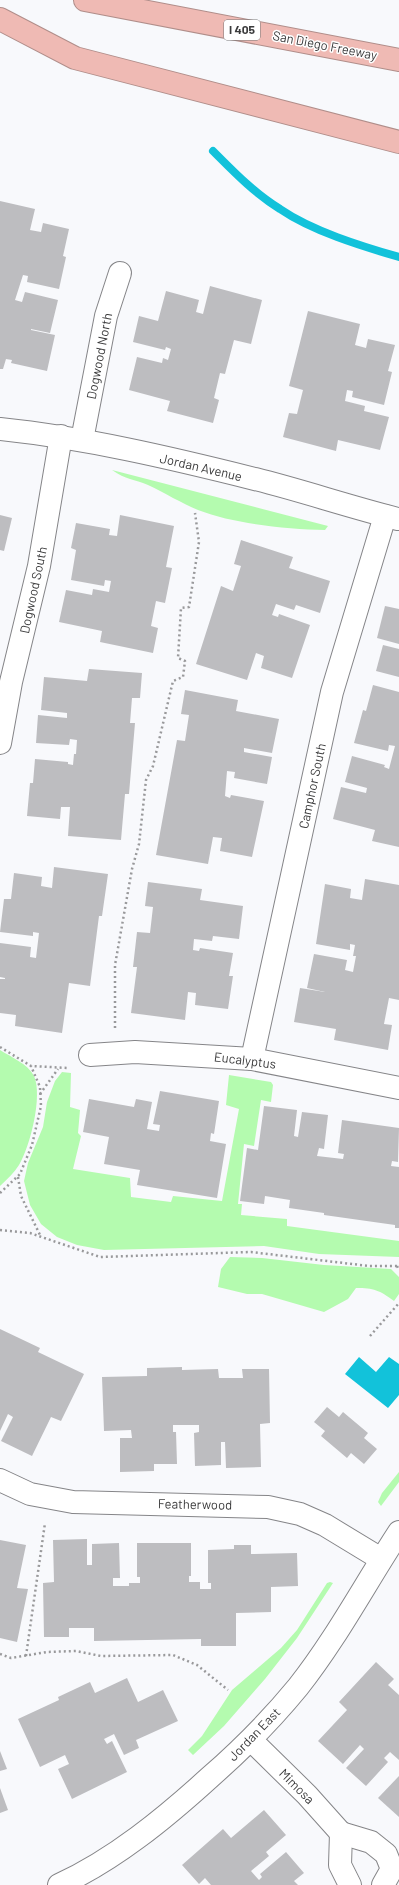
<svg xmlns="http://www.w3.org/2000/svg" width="399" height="1885" font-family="Barlow,sans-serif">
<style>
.green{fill:#b4fbaf}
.water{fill:#12c2da}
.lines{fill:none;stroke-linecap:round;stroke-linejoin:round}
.stream{stroke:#12c2da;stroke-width:8}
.building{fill:#bdbdc0}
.minor-casing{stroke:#858588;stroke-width:24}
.highway-casing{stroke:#b08e8a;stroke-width:24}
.path{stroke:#99999b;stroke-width:2.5;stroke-dasharray:2 3;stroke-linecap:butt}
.minor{stroke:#fff;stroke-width:22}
.highway{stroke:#efbab4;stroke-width:22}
.labels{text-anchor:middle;stroke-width:3;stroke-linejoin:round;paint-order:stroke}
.shield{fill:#fff;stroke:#767676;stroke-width:1}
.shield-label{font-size:12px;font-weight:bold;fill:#3b3b3c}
.street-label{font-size:13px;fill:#3b3b3c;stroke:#fff}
</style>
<rect width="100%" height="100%" fill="#f8f9fc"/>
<!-- green -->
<g class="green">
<path d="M112 470 328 526 325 530C286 529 234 524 198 510 181 503 165 493 148 485 134 479 126 480 112 470Z"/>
<path d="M0 1050C11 1057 28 1064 34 1076 43 1096 30 1147 19 1165 14 1173 7 1179 0 1186Z"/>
<polygon points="62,1072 71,1073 70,1107 80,1110 78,1133 81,1136 73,1169 130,1178 131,1197 171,1202 173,1196 222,1201 239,1109 226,1105 229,1075 271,1082 273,1085 271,1102 261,1100 254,1146 244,1144 238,1204 242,1204 241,1215 287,1219 287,1226 399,1241 399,1257 319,1254 264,1246 104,1250 77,1245 57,1237 41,1224 30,1205 24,1181 28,1163 43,1127 47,1102 55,1081"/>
<path d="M230 1257 262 1258 324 1265 391 1269 399 1277V1294L394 1301C379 1290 374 1288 356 1288L348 1299 324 1312 262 1294H247L218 1287 221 1269Z"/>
<polygon points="399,1472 399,1482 381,1506 378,1502 382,1493"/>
<polygon points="330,1582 333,1583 297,1638 265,1679 224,1726 193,1755 188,1750 202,1736 232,1690 281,1648 297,1630 327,1583"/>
</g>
<!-- water -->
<polygon class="water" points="359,1357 376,1372 389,1357 399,1364 399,1395 388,1408 345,1374"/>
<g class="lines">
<!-- stream -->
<path class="stream" d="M213 151C234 172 254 193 280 209 312 231 361 246 399 257"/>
</g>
<!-- building -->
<g class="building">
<polygon points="0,201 35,209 30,230 41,232 43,223 69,229 63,256 66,257 59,289 27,282 28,276 23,275 15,300 22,302 25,292 58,300 50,333 31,329 31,330 55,335 47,371 11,363 12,360 6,359 3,369 0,369"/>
<polygon points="210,286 262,300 251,344 234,340 225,374 220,373 214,398 219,400 213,423 167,411 170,401 129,390 137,357 162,363 163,358 168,360 171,349 166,347 165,350 133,342 139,316 158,321 166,291 199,300 196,312 203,314"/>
<polygon points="308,311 360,324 355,345 366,348 368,339 395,345 388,371 392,372 384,405 352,397 353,391 347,390 345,401 365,406 364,411 389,417 380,450 338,440 336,451 283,437 289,413 297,414 303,390 289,386"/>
<polygon points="0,515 12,518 4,551 0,550"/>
<polygon points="120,515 174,526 166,567 172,568 165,603 156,601 151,626 158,628 153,653 100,642 102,631 59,622 66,590 92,595 93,589 109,592 111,581 105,580 104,586 71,580 76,550 71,548 76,523 110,529 109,535 117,536"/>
<polygon points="241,540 293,557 289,568 330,581 320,613 296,605 294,610 276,604 272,615 278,617 279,614 310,625 292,678 261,668 264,656 256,653 247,680 196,664 221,586 233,591 241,566 234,564"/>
<polygon points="385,606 399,609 399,644 377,638"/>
<polygon points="383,645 399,649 399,677 376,671"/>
<polygon points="89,669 142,673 140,698 132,698 130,723 135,723 129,794 125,794 121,840 68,836 70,807 61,807 60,819 27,816 30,783 33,783 35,759 68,762 68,764 73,765 74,754 76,754 77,740 70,739 69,745 36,743 38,715 67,718 67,713 41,710 44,677 87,681"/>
<polygon points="373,685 399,692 399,847 372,841 375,830 333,819 341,787 366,793 367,788 345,782 352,756 385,765 384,767 389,769 395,746 389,745 388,751 354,743 363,710 366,711"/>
<polygon points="185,690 238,700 236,711 279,719 272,753 244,748 244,752 272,757 267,784 234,778 235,772 227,771 225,796 230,798 231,795 264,801 252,857 220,851 222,838 213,837 208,864 156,855 177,740 185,741 189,715 181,714"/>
<polygon points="54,867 108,874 102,916 99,916 90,986 69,983 62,1033 15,1026 16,1015 0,1013 0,979 5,979 5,978 0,977 0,943 31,947 30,957 36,958 39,933 33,932 33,936 0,932 4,899 11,899 14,873 42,877 41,886 52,888"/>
<polygon points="365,879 399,885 399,1000 389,998 384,1024 392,1025 388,1050 334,1040 336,1029 294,1022 300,988 325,992 307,988 314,954 347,960 345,970 353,972 356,956 353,956 355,945 350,944 350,950 316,944 325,884 351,889 350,898 362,900"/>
<polygon points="148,882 202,889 200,900 243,906 239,939 213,936 212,941 194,939 193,950 199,951 200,948 233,953 229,976 233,976 228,1009 195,1005 196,993 188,992 185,1020 131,1013 137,967 133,967 137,932 150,933 153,907 145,906"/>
<polygon points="160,1091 219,1101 214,1134 211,1133 210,1141 226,1144 217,1198 137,1185 140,1170 104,1164 109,1137 83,1132 89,1099 134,1107 136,1099 152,1102 147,1129 159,1131 160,1125 153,1124"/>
<polygon points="264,1106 297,1110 294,1136 298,1137 302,1112 328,1115 324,1149 319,1148 317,1156 343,1159 344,1154 338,1153 342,1120 399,1128 398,1162 392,1161 391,1166 399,1167 399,1228 395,1228 395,1225 324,1215 324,1213 289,1208 290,1200 265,1196 264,1204 240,1201 247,1148 258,1150"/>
<polygon points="0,1329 40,1348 38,1352 84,1374 61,1421 51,1417 32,1456 1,1441 13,1417 8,1414 0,1431"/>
<polygon points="182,1367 182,1370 218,1369 219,1378 243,1378 242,1369 269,1369 270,1423 260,1424 261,1467 226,1468 225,1442 221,1442 221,1465 195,1466 194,1433 199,1432 199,1425 173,1425 173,1432 176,1432 177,1464 154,1464 154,1471 120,1472 120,1438 132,1438 131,1430 104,1431 102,1377 147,1376 147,1368"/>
<polygon points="327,1407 339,1417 343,1412 368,1433 364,1438 377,1449 364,1464 351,1453 347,1458 321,1436 325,1431 314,1422"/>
<polygon points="87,1539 87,1565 92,1565 92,1544 119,1543 120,1578 113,1578 113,1586 129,1586 129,1583 140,1583 140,1577 137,1577 137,1543 191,1543 191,1576 189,1576 189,1582 200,1582 200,1589 211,1589 211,1583 208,1583 208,1550 234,1549 234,1545 251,1545 251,1554 297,1553 298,1586 271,1587 271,1612 236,1613 236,1646 201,1646 201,1639 94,1641 94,1628 69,1628 69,1637 44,1637 43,1583 54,1582 53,1540"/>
<polygon points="0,1540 26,1545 17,1588 28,1589 17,1642 0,1638"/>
<polygon points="376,1662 394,1679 388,1685 399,1695 399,1760 390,1752 384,1758 388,1762 366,1786 346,1768 364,1749 360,1745 343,1764 318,1741 347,1710 339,1702"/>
<polygon points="127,1678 138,1702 163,1690 178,1721 136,1740 139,1748 124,1755 114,1734 104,1739 107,1744 112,1741 127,1772 72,1799 58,1769 69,1764 65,1755 40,1767 18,1719 59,1700 58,1697 90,1682 95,1693"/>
<polygon points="0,1751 7,1769 0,1771"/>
<polygon points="399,1776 399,1817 378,1798"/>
<polygon points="0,1788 8,1810 0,1813"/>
<polygon points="264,1810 286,1835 266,1852 269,1856 251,1871 259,1880 262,1877 260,1874 286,1852 304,1873 294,1881 298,1885 211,1885 205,1878 199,1884 182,1865 223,1829 231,1838"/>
</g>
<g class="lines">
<defs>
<g id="minor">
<path d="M0 429C86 438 171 458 255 479 303 491 350 507 398 519"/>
<polyline points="82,440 106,316 120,273"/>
<polyline points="0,743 11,682 39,566 61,436"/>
<polyline points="90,1055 135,1052 252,1059 399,1088"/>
<polyline points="252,1059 332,692 385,516"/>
<polyline points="0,1480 30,1494 73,1502 268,1507 300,1514 325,1525 381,1559"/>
<polyline points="251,1740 307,1795 341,1833"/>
<polyline points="341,1833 371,1842 386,1854 392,1869 383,1885"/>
<polyline points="341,1833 340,1865 350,1885"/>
<path d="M59 1885C114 1860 165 1818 209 1778 241 1750 271 1720 298 1687 336 1639 365 1584 399 1532"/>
</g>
<g id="highway">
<polyline points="85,0 399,60"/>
<polyline points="0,19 75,58 399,142"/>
</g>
</defs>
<!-- minor casing -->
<use href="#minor" class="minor-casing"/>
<!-- highway casing -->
<use href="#highway" class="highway-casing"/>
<!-- path -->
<g class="path">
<polyline points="115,1028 115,965 132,869 139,844 146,780 153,766 173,681 183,677 185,661 178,658 181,608 189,607 199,542 195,513"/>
<polyline points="0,1047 31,1066 68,1068"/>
<polyline points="40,1094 58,1069"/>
<polyline points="18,1177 21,1196 41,1237"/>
<polyline points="0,1193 20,1174 32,1145 41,1106 40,1087 31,1066"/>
<polyline points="0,1230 30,1233 100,1257 251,1252 369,1266 399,1266"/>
<polyline points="397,1266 399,1270"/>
<polyline points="370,1336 399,1303"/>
<polyline points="0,1654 11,1658 47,1652 76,1651 101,1656 173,1655 197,1665 228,1690"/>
<polyline points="26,1656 45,1523"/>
</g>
<!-- minor -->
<use href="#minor" class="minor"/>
<!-- highway -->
<use href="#highway" class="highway"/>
</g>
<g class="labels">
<!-- shield labels -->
<rect class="shield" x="224" y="20" width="36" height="20" rx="3"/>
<g class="shield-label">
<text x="242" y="34">I 405</text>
</g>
<!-- street labels -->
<g class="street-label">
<text transform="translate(325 45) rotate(11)" y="5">San Diego Freeway</text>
<text transform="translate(99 356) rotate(-79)" y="5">Dogwood North</text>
<text transform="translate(201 467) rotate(13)" y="5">Jordan Avenue</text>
<text transform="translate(33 590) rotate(-78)" y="5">Dogwood South</text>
<text transform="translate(312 786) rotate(-78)" y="5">Camphor South</text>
<text transform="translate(245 1060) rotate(7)" y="5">Eucalyptus</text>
<text transform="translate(195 1504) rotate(1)" y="5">Featherwood</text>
<text transform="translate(254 1734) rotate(-46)" y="5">Jordan East</text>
<text transform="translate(297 1786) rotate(45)" y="5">Mimosa</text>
</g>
</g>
</svg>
